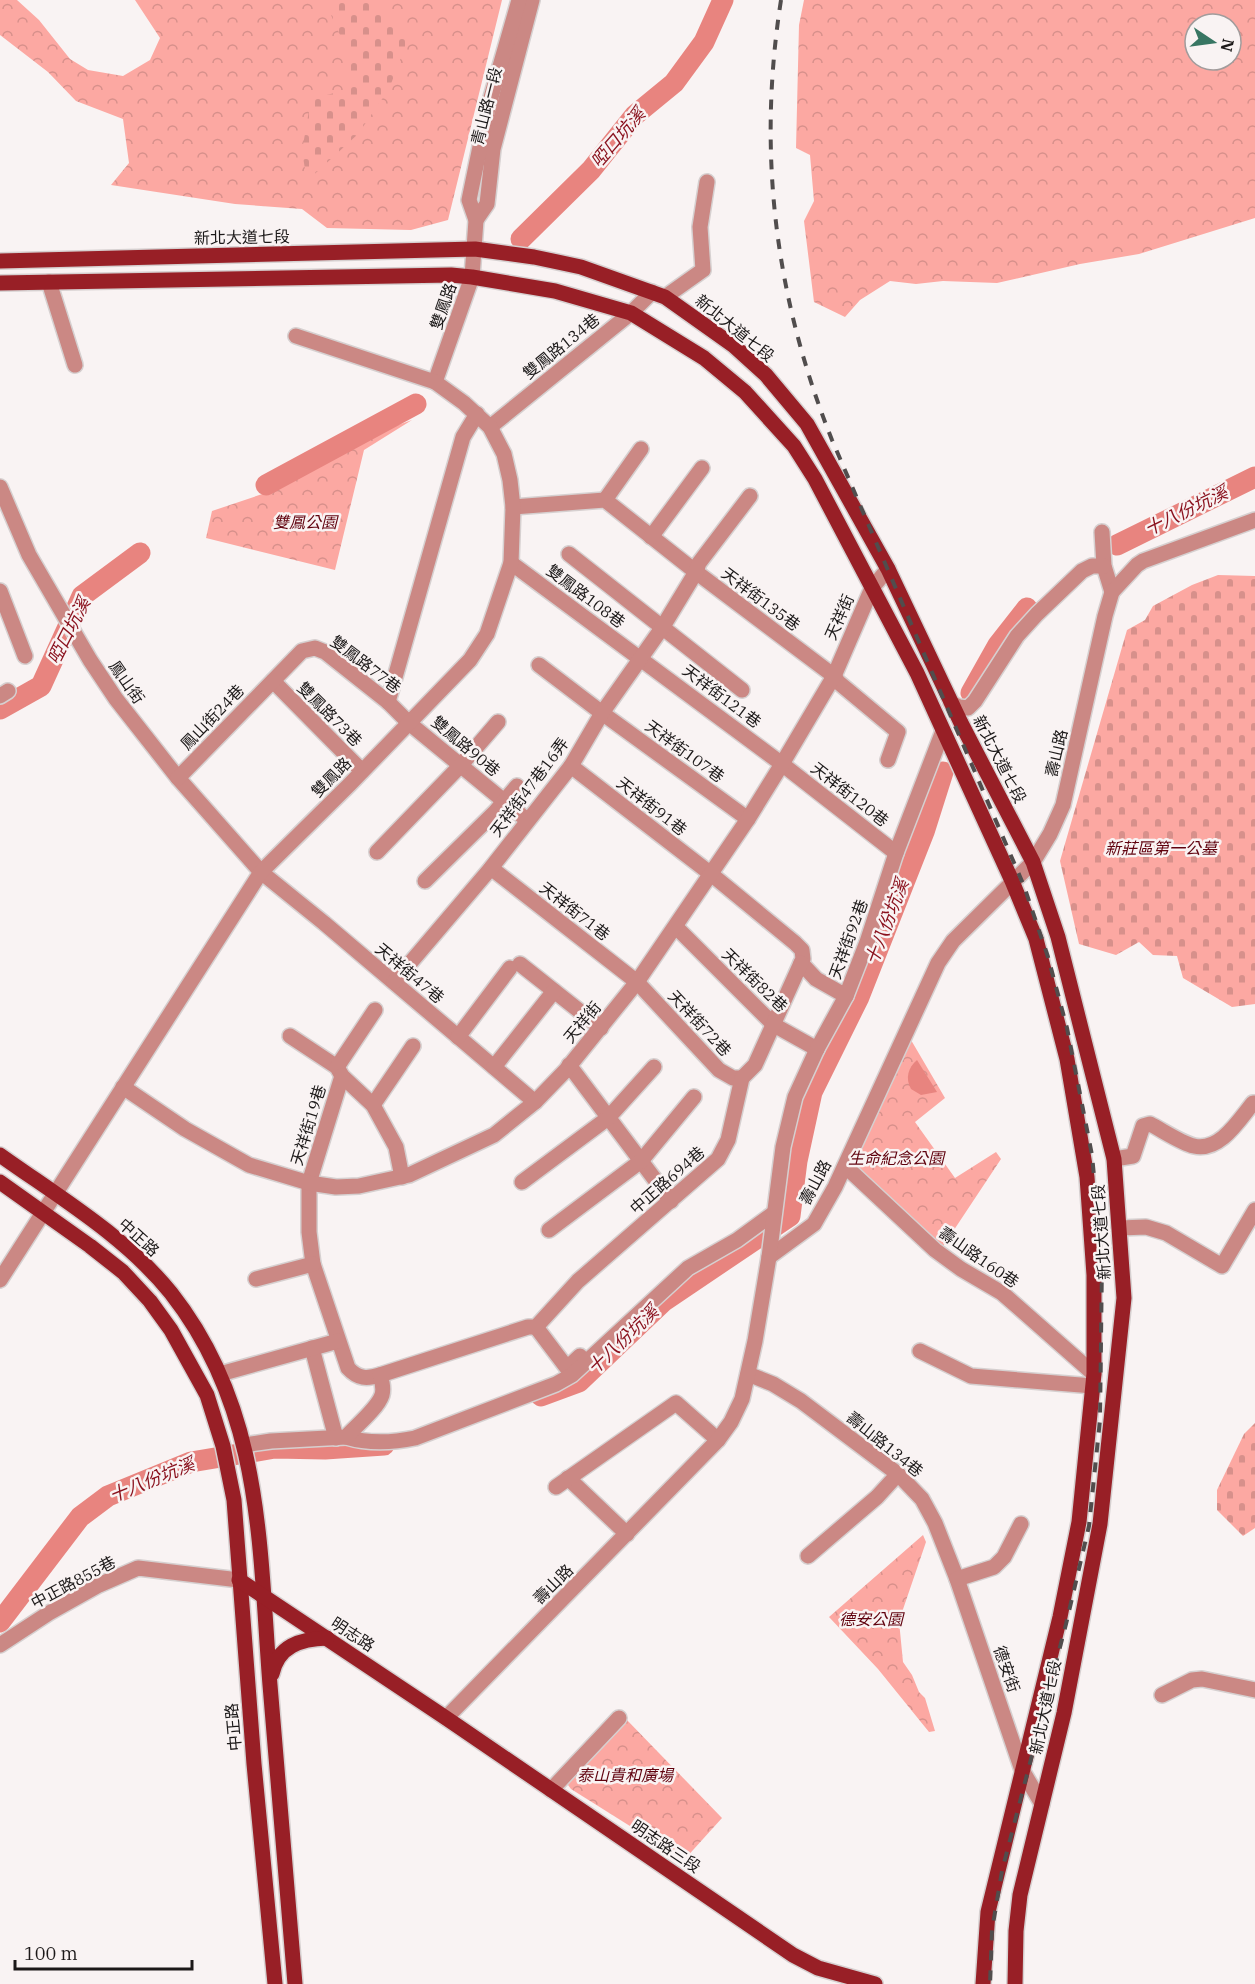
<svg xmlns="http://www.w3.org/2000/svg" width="1255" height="1984" font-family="'IBM Plex Serif','Noto Sans TC',serif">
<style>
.forest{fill:url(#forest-crowns);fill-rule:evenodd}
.cemetery{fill:url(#cemetery-stones)}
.water{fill:#e8847f}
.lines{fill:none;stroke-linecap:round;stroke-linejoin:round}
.river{stroke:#e8847f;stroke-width:21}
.minor-casing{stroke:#d6d0d0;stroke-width:18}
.major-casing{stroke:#d6d0d0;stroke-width:18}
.minor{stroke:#cb8884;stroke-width:15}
.major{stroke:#981f26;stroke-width:15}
.rail{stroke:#514d4d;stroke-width:4;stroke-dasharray:10 10;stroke-linecap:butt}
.labels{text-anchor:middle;stroke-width:5;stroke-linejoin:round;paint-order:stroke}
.street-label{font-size:16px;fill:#1c1919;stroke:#f9f3f3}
.park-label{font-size:16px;font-style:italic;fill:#60020e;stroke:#f9f3f3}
.water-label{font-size:18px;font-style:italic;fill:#8a111d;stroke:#f9f3f3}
</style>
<defs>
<pattern id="forest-crowns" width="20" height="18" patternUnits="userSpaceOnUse" patternTransform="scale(1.5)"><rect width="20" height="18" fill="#fca8a2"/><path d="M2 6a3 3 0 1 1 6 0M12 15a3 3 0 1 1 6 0" fill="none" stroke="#d7908b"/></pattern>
<pattern id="cemetery-stones" width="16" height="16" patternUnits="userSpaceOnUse" patternTransform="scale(1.5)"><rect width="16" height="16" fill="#fca8a2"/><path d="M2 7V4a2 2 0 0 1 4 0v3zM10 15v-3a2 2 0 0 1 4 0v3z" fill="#d7908b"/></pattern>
</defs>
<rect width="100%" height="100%" fill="#f9f3f3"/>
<!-- forest -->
<g class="forest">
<polygon points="0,0 17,0 39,20 70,59 88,70 123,76 150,60 160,38 135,0 502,0 448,220 411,230 327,228 302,209 235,204 111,185 129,163 123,119 76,101 48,72 0,35"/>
<path d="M804 0H1255V218L1139 254 1080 264 997 283 943 281 916 284 890 281 860 300 845 317 814 302 804 221 814 201 810 155 796 148 799 25ZM1195 24H1231V60H1195Z"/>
<polygon points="412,420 364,450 335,570 206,538 212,511 283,487 362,438"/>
<polygon points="911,1040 945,1098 915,1122 955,1178 996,1152 1001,1159 940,1251 852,1166"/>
<polygon points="923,1535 926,1542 899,1621 903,1662 912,1675 919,1692 925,1698 935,1731 929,1732 878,1669 829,1617"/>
<polygon points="625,1718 722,1818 684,1860 571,1789 568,1785 569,1778"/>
</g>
<!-- cemetery -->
<g class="cemetery">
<polygon points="318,0 374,0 410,34 389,89 358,134 307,181 302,151 311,99 346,90 345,46 331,15"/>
<polygon points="1218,575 1255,576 1255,1004 1232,1007 1183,978 1177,956 1153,955 1139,942 1116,955 1079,944 1060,861 1127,630 1145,620 1153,606 1192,585"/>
<polygon points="1255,1423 1255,1528 1243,1536 1217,1510 1217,1490 1244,1434"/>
</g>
<!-- water -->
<path class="water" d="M917 1060 937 1092 921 1095 911 1089C905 1078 908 1068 917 1060Z"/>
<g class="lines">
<!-- river -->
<g class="river">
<polyline points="521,239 591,170 635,115 674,83 704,42 723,0"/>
<polyline points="266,485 416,404"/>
<polyline points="1117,545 1255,477"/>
<polyline points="971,693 998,645 1027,608"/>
<polyline points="0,709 41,686 82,596 140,553"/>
<polyline points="541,1396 579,1382 664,1301 790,1216 797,1161 812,1092 859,997 924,832 943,772"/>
<polyline points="0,1622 80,1517 108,1496 191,1462 275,1448 325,1449 384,1445"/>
</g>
<defs>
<g id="minor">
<polyline points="476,220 487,204 493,149 532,0"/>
<polyline points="49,282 75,365"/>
<polyline points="665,297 703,270 700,227 707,182"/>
<polyline points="435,382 472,277 476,220 469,200 488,108 519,0"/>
<polyline points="490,427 631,313 652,292"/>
<polyline points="0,487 29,555 90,660 116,699 178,778 261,872 324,923 535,1102"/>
<polyline points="605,500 641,449"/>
<polyline points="513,507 605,500 696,572 834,676 838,682 898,732 888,760"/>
<polyline points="1102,532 1104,566 1112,592"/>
<polyline points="651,537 702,468"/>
<polyline points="569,554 742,690"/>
<polyline points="511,563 782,764 896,853"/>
<polyline points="0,591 25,656"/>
<polyline points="539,665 602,713 748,819"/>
<polyline points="273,681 362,771"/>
<polyline points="0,696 8,691"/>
<polyline points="388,702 463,437 477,414"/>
<polyline points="951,703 959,707 968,708 975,701 1017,636 1037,614 1082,571 1092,566 1104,566"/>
<polyline points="571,766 711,874 795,943 802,950 803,959 801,963 816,979 846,996"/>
<polyline points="178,778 302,651 315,648 325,652 388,702 409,723 527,820"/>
<polyline points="377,852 461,765 498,722"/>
<polyline points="491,868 637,982 719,1070 733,1078 742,1078"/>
<polyline points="425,881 495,812 517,786"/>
<polyline points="676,927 774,1025 817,1049"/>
<polyline points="520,964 601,1028"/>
<polyline points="394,982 491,868 571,766 602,713 662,628 696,572 699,563 750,496"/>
<polyline points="290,1036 337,1067 342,1076 373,1105 396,1147 402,1177"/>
<polyline points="458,1037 510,968"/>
<polyline points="569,1065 671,1201"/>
<polyline points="337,1067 375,1010"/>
<polyline points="494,1067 554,991"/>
<path d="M342 1076 309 1183V1232L313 1264 348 1368C358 1379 367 1379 380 1375"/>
<polyline points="123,1087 185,1129 249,1165 309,1183 336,1187 359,1186 409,1175 494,1135 535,1102 566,1070 637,982 748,819 782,764 834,676 872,588 888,569"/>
<polyline points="373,1105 413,1046"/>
<path d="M1114 1159 1133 1156 1143 1126 1150 1124C1162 1130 1181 1143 1194 1146 1220 1152 1239 1120 1253 1103H1255"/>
<polyline points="845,1166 935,1250 961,1269 1002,1293 1094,1374"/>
<polyline points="522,1182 608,1118 654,1067"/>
<polyline points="1120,1228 1146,1227 1166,1233 1222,1266 1255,1210"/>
<polyline points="549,1230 641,1161 694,1097"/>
<polyline points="769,1257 814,1224 835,1187 938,963 953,941 1033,862 1050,834 1063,805 1105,616 1112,592 1137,565 1143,561 1255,520"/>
<polyline points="256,1279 313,1264"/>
<polyline points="0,1280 261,872 350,784 470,660 487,634 511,563 513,507 510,480 504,454 490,427 464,403 435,382 296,336"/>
<polyline points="536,1327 567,1368 580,1356"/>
<polyline points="312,1348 336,1438"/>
<polyline points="920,1351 971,1376 1093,1386"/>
<polyline points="220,1374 338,1341"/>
<polyline points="748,1374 773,1384 801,1401 898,1474 922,1499 935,1523 957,1579 1022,1770 1042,1804"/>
<path d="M346 1437C369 1444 391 1443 415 1438L556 1384 572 1375 688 1268 737 1240 774 1213"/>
<path d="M244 1445 271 1441 346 1437C355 1427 378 1408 382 1395 384 1388 382 1381 380 1375L528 1327H536L578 1281 718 1159 728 1140 742 1078 755 1065 801 963"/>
<polyline points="568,1478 627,1534"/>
<polyline points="556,1487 676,1403 718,1440"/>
<polyline points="808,1556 877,1497 898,1474"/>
<polyline points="957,1579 994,1567 1004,1557 1021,1524"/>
<polyline points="0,1645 49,1613 99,1585 138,1568 239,1580"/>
<polyline points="1162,1695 1192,1680 1202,1679 1255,1690"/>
<polyline points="446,1718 718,1440 731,1422 742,1399 755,1341 769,1257 783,1147 795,1097 817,1049 846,996 867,942 896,853 943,731"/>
<polyline points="551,1790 619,1718"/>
</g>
<g id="major">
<polyline points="0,261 475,249 534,257 581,267 665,297 734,346 766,375 807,424 888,569 961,723 1033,862 1058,937 1114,1159 1124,1298 1100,1524 1064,1713 1020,1895 1016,1931 1015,1984"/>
<polyline points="0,283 451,275 472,277 555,291 631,313 704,358 745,392 794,446 815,479 917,673 1012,881 1036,939 1067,1059 1087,1177 1094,1275 1094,1374 1079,1522 1060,1617 988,1912 983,1984"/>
<path d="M0 1155C59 1197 125 1236 171 1293 263 1410 259 1545 270 1685 278 1785 287 1884 295 1984"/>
<polyline points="0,1182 90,1246 123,1272 150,1301 171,1330 207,1395 223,1446 234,1500 254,1764 275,1984"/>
<polyline points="239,1580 446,1718 793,1955 818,1968 875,1984"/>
<path d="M272 1674C278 1646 300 1639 327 1638"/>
</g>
</defs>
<!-- minor casing -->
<use href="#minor" class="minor-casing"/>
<!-- major casing -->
<use href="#major" class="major-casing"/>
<!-- minor -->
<use href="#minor" class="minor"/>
<!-- major -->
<use href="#major" class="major"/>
<!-- rail -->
<path class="rail" d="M781 0C757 153 775 297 832 440L1024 886 1048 957 1067 1028 1092 1155 1102 1261 1100 1420 1089 1526 1066 1624 1002 1871 992 1930 990 1984"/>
</g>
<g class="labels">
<!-- street labels -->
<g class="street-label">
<text transform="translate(486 106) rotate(-76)" y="6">青山路一段</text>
<text transform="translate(242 237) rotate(-1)" y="6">新北大道七段</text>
<text transform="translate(443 306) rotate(-71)" y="6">雙鳳路</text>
<text transform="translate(735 328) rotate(39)" y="6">新北大道七段</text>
<text transform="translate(561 346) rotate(-39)" y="6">雙鳳路134巷</text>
<text transform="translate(586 596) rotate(37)" y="6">雙鳳路108巷</text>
<text transform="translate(761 599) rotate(37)" y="6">天祥街135巷</text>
<text transform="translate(839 617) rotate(-66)" y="6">天祥街</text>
<text transform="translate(366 664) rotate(37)" y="6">雙鳳路77巷</text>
<text transform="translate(127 682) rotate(55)" y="6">鳳山街</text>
<text transform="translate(722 696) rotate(37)" y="6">天祥街121巷</text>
<text transform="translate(330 714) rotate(45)" y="6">雙鳳路73巷</text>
<text transform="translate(212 717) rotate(-46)" y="6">鳳山街24巷</text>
<text transform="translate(466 746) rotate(40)" y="6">雙鳳路90巷</text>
<text transform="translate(685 751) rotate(36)" y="6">天祥街107巷</text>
<text transform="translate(1056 753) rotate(-77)" y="6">壽山路</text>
<text transform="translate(1000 759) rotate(63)" y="6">新北大道七段</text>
<text transform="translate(331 777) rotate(-45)" y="6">雙鳳路</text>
<text transform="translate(529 787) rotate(-53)" y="6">天祥街47巷16弄</text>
<text transform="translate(850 794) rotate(38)" y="6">天祥街120巷</text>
<text transform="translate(652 806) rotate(38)" y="6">天祥街91巷</text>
<text transform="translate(575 911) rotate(38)" y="6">天祥街71巷</text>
<text transform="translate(848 939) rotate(-70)" y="6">天祥街92巷</text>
<text transform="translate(410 973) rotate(40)" y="6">天祥街47巷</text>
<text transform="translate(755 980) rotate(44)" y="6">天祥街82巷</text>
<text transform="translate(582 1022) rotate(-50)" y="6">天祥街</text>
<text transform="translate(700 1023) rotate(47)" y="6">天祥街72巷</text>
<text transform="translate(308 1125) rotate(-73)" y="6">天祥街19巷</text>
<text transform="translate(667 1180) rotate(-41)" y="6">中正路694巷</text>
<text transform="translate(815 1182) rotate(-62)" y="6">壽山路</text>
<text transform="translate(1101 1232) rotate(-94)" y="6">新北大道七段</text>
<text transform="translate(139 1237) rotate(42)" y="6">中正路</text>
<text transform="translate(979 1257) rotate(35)" y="6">壽山路160巷</text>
<text transform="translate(885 1444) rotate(39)" y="6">壽山路134巷</text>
<text transform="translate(73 1582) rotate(-28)" y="6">中正路855巷</text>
<text transform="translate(553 1584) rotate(-45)" y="6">壽山路</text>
<text transform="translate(353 1634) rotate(33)" y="6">明志路</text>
<text transform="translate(1007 1669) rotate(71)" y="6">德安街</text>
<text transform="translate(1045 1707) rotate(-78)" y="6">新北大道七段</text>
<text transform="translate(233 1727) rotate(-95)" y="6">中正路</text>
<text transform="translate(666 1846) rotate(34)" y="6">明志路三段</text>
</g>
<!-- park labels -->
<g class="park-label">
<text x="305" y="528">雙鳳公園</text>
<text x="1161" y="854">新莊區第一公墓</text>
<text x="896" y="1164">生命紀念公園</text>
<text x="871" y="1625">德安公園</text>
<text x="625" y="1781">泰山貴和廣場</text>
</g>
<!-- water labels -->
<g class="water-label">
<text transform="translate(618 138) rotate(-49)" y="6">啞口坑溪</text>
<text transform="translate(1186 511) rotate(-26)" y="6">十八份坑溪</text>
<text transform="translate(69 631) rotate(-63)" y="6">啞口坑溪</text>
<text transform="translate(887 922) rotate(-69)" y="6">十八份坑溪</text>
<text transform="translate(623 1340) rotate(-44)" y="6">十八份坑溪</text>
<text transform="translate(152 1480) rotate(-22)" y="6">十八份坑溪</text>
</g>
</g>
<!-- north arrow -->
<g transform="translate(1213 42) rotate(103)"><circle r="28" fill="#f9f3f3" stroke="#a19c9c" stroke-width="1.5"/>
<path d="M0-4.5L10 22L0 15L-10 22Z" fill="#387663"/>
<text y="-9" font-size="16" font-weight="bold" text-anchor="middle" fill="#1c1919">N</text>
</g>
<!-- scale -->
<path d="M15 1960v9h177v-9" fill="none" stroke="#1c1919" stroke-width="3"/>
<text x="24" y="1960" font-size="18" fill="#1c1919" stroke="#f9f3f3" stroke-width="4.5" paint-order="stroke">100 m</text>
</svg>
